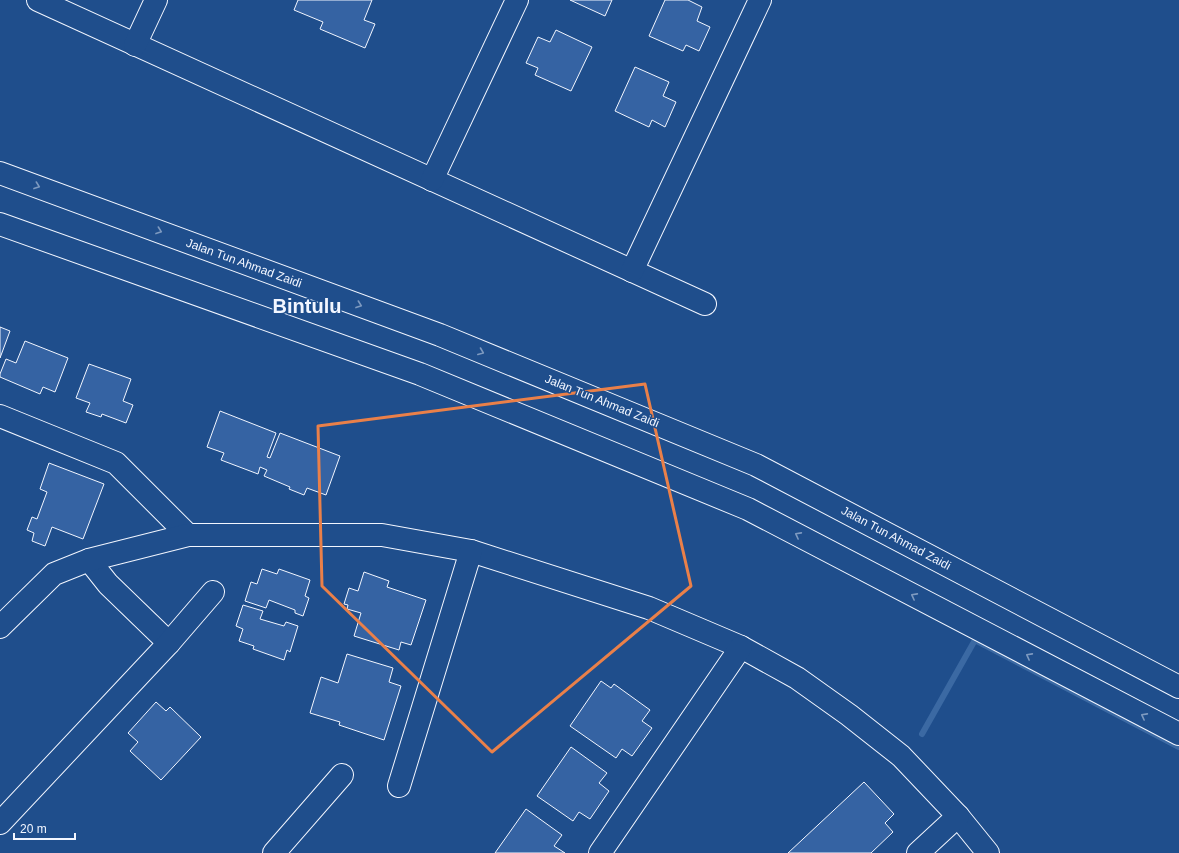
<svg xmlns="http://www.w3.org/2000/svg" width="1179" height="853" font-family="Arial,sans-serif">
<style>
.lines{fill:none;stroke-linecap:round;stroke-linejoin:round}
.stream{stroke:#3b69a3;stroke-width:6}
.building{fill:#3563a3;stroke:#f2f6ff}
.minor-casing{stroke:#f2f6ff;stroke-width:24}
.major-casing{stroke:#f2f6ff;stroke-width:24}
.minor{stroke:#1f4e8c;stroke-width:22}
.major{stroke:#1f4e8c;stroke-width:22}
.oneway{stroke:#7e9ac0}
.marked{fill:none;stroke:#ea8049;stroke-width:3;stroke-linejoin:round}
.labels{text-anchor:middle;stroke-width:3;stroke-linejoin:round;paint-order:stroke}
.street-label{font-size:12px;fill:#f2f6ff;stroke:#1f4e8c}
.town-label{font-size:20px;font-weight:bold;fill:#f2f6ff;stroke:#1f4e8c}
</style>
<rect width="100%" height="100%" fill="#1f4e8c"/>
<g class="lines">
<!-- stream -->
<polyline class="stream" points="922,734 975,640 1179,747"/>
</g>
<!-- building -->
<g class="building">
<polygon points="298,0 372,0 364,20 375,24 365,48 320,29 323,22 294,10"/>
<polygon points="570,0 612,0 605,16"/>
<polygon points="665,0 688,0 702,7 697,21 710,27 699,51 686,45 683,51 649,36"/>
<polygon points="556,30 592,47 571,91 535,75 538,68 526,63 538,37 550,42"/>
<polygon points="635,67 669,82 663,96 676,102 665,127 652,120 649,127 615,111"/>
<polygon points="0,327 10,331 0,358"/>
<polygon points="25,341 68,358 55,392 43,387 40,394 0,377 0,374 6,359 16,363"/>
<polygon points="89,364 131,379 123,401 133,405 126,423 102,414 101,417 86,412 90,403 76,398"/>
<polygon points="220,411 276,433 267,457 270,458 280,433 340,456 326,495 307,488 304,495 289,489 290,487 264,476 267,470 260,467 258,474 221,460 224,453 207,447"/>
<polygon points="49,463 104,484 83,539 52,527 45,546 32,541 34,533 27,530 32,517 37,519 47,492 40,489"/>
<polygon points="262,569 277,574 279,569 310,580 305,596 309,598 303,616 295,613 295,610 269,600 266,608 245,601 251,582 257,584"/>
<polygon points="364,572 389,581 387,587 426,600 411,645 401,642 399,650 354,636 361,613 347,609 348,605 344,604 349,588 358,591"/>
<polygon points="243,605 263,611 260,619 284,626 286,622 298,626 290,652 287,650 284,660 253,649 254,646 239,641 243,629 236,626"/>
<polygon points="347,654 393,668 389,682 401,686 384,740 339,725 340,722 310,713 321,677 338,683"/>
<polygon points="601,681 611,688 614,684 650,710 642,721 652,728 632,756 622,749 616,758 570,726"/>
<polygon points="156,702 166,711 170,707 201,737 161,780 130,751 138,742 128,733"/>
<polygon points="571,747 607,773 599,783 609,791 590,819 579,812 573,821 537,796"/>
<polygon points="864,782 894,814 885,823 893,832 871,853 788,853"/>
<polygon points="526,809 562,835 554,846 565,853 495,853"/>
</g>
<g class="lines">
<defs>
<g id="minor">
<polyline points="38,0 705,304"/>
<polyline points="135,45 156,0"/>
<polyline points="432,180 517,0"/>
<polyline points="632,271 760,0"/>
<polyline points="0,416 116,463 188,535"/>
<polyline points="89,560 108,584 169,643"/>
<polyline points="0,627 54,574 89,560 188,535 382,535 471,551 649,608 741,647 797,678 849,715 901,756 958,816 988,853"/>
<polyline points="399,786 471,551"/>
<polyline points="0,823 169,643 213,592"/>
<polyline points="274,853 342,775"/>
<polyline points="600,853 741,647"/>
<polyline points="918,853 958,816"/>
</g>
<g id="major">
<polyline points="0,173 440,335 756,465 1179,687"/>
<polyline points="0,224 420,374 748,509 1179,734"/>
</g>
</defs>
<!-- minor casing -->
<use href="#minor" class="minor-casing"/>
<!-- major casing -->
<use href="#major" class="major-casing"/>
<!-- minor -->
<use href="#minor" class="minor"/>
<!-- major -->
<use href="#major" class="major"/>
</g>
<!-- one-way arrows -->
<defs><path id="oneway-chevron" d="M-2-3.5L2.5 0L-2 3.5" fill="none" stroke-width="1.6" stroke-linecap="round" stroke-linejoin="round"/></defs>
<g class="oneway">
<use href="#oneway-chevron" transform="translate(37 186) rotate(20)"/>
<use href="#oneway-chevron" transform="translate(159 231) rotate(20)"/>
<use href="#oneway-chevron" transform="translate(359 305) rotate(20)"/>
<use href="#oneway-chevron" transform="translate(481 352) rotate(22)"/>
<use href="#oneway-chevron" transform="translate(798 535) rotate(-152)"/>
<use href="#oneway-chevron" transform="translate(914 596) rotate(-152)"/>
<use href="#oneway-chevron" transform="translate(1029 656) rotate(-152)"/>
<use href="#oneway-chevron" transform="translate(1144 716) rotate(-152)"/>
</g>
<!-- marked area -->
<path class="marked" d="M645 384 691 586 492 752 322 586 318 426Z"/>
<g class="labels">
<!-- street labels -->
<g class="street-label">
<text transform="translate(244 263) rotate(20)" y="4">Jalan Tun Ahmad Zaidi</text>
<text transform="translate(602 401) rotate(22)" y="4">Jalan Tun Ahmad Zaidi</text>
<text transform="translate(896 538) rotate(28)" y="4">Jalan Tun Ahmad Zaidi</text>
</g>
<!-- town labels -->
<g class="town-label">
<text x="307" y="313">Bintulu</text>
</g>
</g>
<!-- scale -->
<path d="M14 833v6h61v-6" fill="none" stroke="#f2f6ff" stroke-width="2"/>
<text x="20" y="833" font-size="12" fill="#f2f6ff" stroke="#1f4e8c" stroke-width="3" paint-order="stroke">20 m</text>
</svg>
